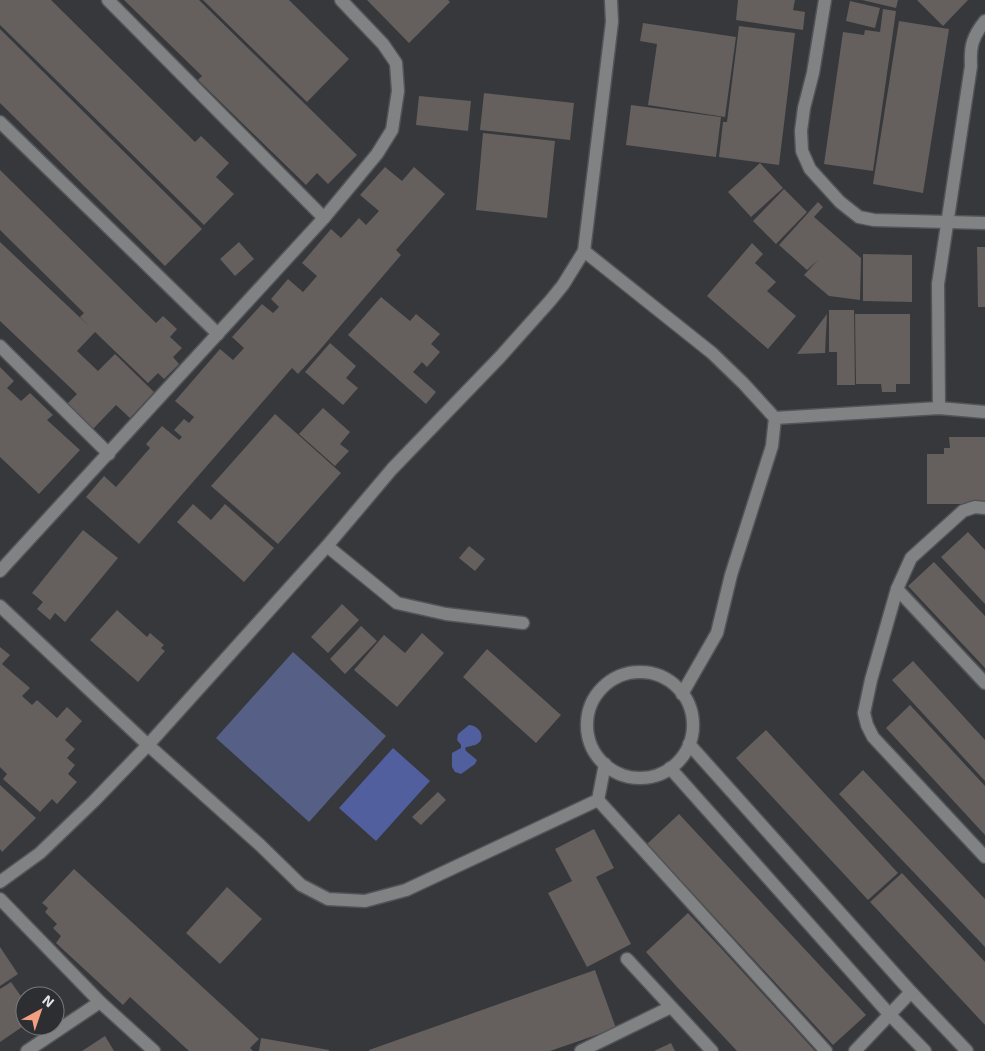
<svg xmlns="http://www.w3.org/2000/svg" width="985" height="1051" font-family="'Exo 2',sans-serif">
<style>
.green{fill:#566086}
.water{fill:#515f9e}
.building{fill:#655f5d}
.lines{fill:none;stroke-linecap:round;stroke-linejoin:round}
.minor-casing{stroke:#525458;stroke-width:15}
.minor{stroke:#818284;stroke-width:12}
</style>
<rect width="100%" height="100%" fill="#36383c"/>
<!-- green -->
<polygon class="green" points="293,652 386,736 309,822 216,738"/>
<!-- water -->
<g class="water">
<path d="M469 725C479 725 487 738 477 744 474 746 468 746 465 748L466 751 477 760 475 764 461 774 455 772 452 767V753L461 748V745L457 740 458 734Z"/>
<polygon points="393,748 430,781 376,841 339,808"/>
</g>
<!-- building -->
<g class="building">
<polygon points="0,0 51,0 195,142 201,136 229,163 216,177 234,194 204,225 0,25"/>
<polygon points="124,0 199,0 357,155 328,184 317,173 306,185 198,80 202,76"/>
<polygon points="203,0 289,0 349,59 307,102"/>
<polygon points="367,0 448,0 450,2 409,43"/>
<polygon points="738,0 795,0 793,10 805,12 803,30 736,20"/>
<polygon points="862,0 898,0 896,8"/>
<polygon points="917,0 968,0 943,26"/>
<polygon points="850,1 880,8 875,28 846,21"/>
<polygon points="883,9 896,11 873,171 824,164 843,32 864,35 865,30 880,32"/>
<polygon points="899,21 949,29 923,193 873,184"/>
<polygon points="643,23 736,37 725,117 648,105 657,44 640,41"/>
<polygon points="739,26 795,33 779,165 719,157 723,122 727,122"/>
<polygon points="0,29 202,229 165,266 0,103"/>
<polygon points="484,93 574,103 570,140 480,130"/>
<polygon points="419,96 471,101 468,131 416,125"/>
<polygon points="631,105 721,117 716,157 626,145"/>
<polygon points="483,133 555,141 547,218 476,210"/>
<polygon points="760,163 783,188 751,217 728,192"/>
<polygon points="385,167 402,181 414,167 445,194 396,250 401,255 318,352 298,374 292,368 139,544 86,497 104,476 116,487 150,448 146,444 162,426 179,440 182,437 174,430 184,419 189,423 194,417 175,401 220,349 233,360 244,348 232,337 262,304 273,313 279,307 271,299 288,279 303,292 317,276 302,263 331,229 341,238 359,218 366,225 379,211 360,195"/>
<polygon points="0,170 156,323 163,316 177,329 170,337 182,348 173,357 179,364 164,379 158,373 148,383 95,332 77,351 98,371 115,354 154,392 130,418 116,405 93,429 67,404 77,394 0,321 0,242 90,327 80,317 84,313 0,230"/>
<polygon points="784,189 807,212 776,244 753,221"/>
<polygon points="818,202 823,207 814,217 861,258 860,300 829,296 804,275 818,260 807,270 779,245"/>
<polygon points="239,242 254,259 235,276 220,259"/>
<polygon points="752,243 763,254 755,263 776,282 767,291 796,316 768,349 707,296"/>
<polygon points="977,247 985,247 985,307 978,307"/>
<polygon points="863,254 912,255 912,302 863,301"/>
<polygon points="381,297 410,321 416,314 440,334 431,344 440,352 427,367 422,362 413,372 436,392 426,404 348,335"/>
<polygon points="829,310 854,310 855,385 837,385 837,352 829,352"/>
<polygon points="827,314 825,353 797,354"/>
<polygon points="855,314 910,314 910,384 896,384 896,392 882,392 881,384 856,384"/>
<polygon points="330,343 356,366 346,378 358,388 343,405 305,372"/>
<polygon points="0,367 14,381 7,388 21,401 30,393 53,415 47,420 80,450 39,494 0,457"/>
<polygon points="323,408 350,432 340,444 349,451 335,466 299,434"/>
<polygon points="275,414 341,473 278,544 211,486"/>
<polygon points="949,437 985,437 985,504 927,504 927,454 944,454 944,448 950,448"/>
<polygon points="193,504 211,520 225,504 274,548 244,582 177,522"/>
<polygon points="83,530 118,558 65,622 55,613 50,620 37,609 43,602 32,593"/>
<polygon points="968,532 985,550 985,604 941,557"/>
<polygon points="469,546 485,559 475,571 459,558"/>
<polygon points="934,562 985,616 985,668 908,586"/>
<polygon points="342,604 359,620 328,653 311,637"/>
<polygon points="117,610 147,637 150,633 164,645 161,648 165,651 138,682 90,640"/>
<polygon points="361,626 377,641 345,674 330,659"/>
<polygon points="422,633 444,653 397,707 354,670 384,635 405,653"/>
<polygon points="0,647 10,655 2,664 30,688 22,696 32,705 37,700 57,718 67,707 82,721 65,740 75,749 67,758 75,765 68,774 77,782 57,804 52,799 40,812 3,779 7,774 0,767"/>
<polygon points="487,649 561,715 536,743 463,677"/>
<polygon points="913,661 985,740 985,781 892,680"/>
<polygon points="910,705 985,786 985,835 886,728"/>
<polygon points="766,730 898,873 868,900 736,758"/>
<polygon points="863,770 985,899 985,947 839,794"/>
<polygon points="0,785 36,818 2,852 0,849"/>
<polygon points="438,792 446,800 421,825 412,817"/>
<polygon points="679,814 866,1015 833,1045 647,844"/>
<polygon points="594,829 614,868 596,877 631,944 587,967 548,893 572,881 555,849"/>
<polygon points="74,869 259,1039 250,1048 253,1051 189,1051 130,997 123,1005 56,943 61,936 53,928 57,924 45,912 48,908 42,903"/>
<polygon points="902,873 985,962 985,1025 870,902"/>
<polygon points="227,887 262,919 220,964 186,933"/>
<polygon points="688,913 720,947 815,1051 737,1051 677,987 646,952"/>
<polygon points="0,947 18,974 0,986"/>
<polygon points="595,970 616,1028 582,1040 550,1051 369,1051 369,1050"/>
<polygon points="11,982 25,1002 25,1025 0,1042 0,989"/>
<polygon points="105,1036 114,1051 82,1051"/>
<polygon points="261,1038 329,1050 329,1051 259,1051"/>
<polygon points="671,1043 675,1051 654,1051"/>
</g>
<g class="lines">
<defs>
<g id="minor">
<polyline points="108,0 324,218"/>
<polyline points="611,0 612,22 584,251 712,353 743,383 775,418 772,446 731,575 717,633 682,694"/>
<polyline points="825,0 813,73 804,108 801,131 802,151 810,169 840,202 859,217 874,220 985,223"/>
<polyline points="0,122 218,334"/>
<polyline points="0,346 109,454"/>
<path d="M939 408 938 284 971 66C970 47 972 37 985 21"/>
<polyline points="775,418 939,408 985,412"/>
<polyline points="985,508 975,507 963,511 911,558 897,589 871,680 864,713 867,725 873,737 985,857"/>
<polyline points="327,546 397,603 446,614 523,623"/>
<polyline points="0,571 324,218 377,154 392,130 398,91 396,63 383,44 341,0"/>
<polyline points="897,589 985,683"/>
<polyline points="0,606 148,745 260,845 301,885 328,899 365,901 406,890 598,800 605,764"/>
<circle cx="640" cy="725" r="53"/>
<polyline points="689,744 911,992 967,1051"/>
<polyline points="670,768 890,1015 925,1051"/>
<polyline points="598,800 826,1051"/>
<polyline points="0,882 40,853 94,801 148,745 327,546 392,469 500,357 550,301 563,285 584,251"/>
<polyline points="0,899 100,1002 154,1051"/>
<polyline points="627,959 712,1051"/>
<polyline points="27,1051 100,1002"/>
<polyline points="581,1051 671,1007"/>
<polyline points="855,1051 911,992"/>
</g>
</defs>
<!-- minor casing -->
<use href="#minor" class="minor-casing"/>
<!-- minor -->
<use href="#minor" class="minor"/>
</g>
<!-- north arrow -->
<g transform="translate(40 1011) rotate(40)"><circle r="24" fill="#2c2e32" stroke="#76787b"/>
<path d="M0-4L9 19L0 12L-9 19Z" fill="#f3a082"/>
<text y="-8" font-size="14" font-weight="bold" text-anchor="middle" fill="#e5e6e9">N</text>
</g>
</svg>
